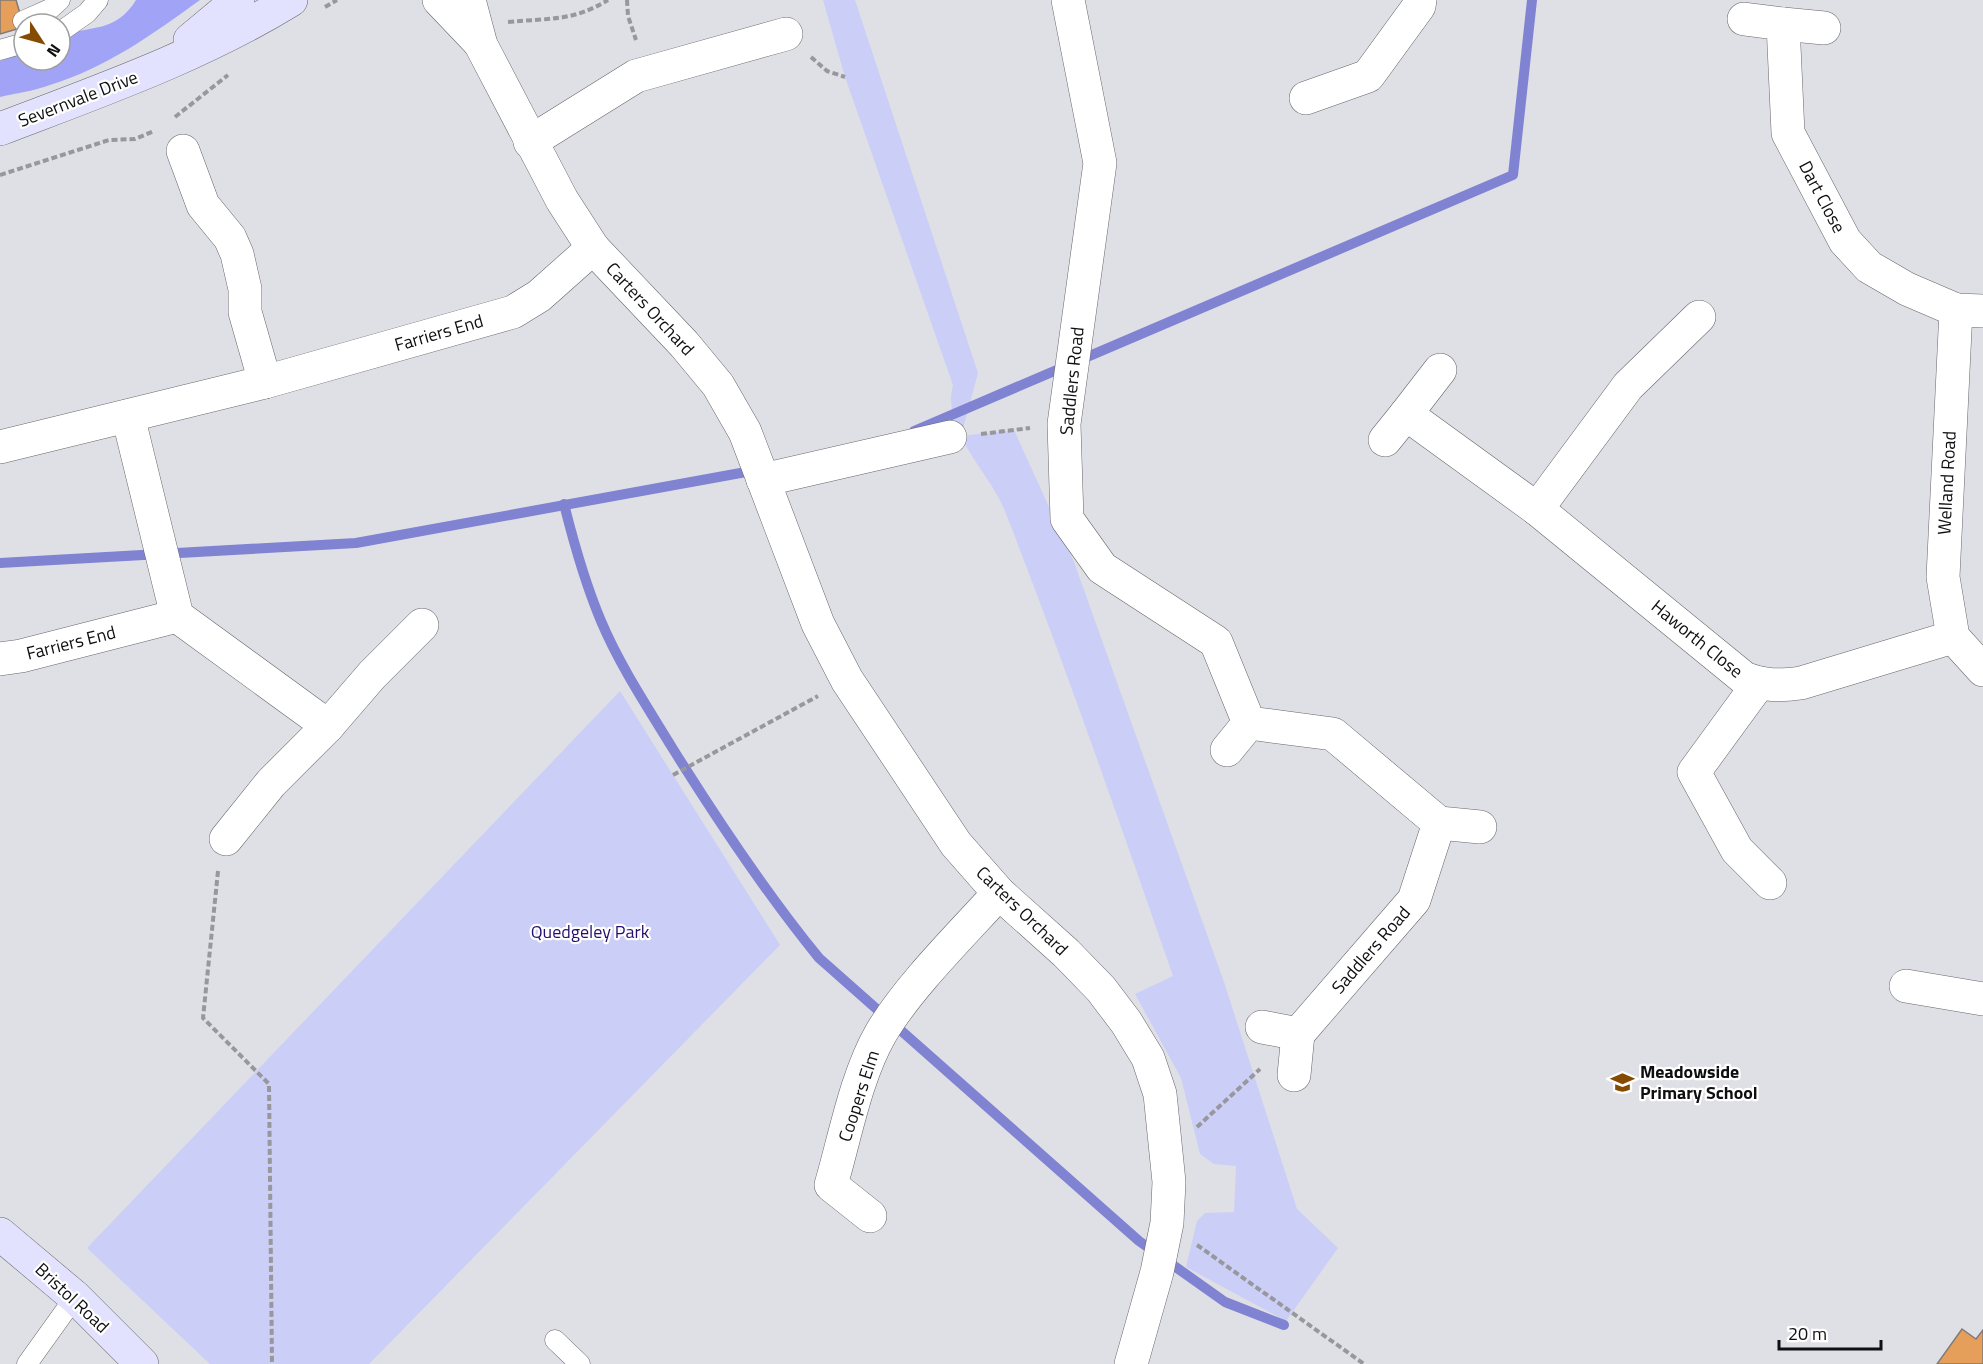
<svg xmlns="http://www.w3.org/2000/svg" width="1983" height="1364" font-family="'Titillium Web',sans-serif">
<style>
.green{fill:#cbcef7}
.forest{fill:#a1a3f6}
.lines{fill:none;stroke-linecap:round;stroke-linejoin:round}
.stream{stroke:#8082d2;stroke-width:10}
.building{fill:#e69e5b;stroke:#807b77;stroke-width:1.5}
.lane-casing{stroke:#66666c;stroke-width:21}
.street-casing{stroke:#66666c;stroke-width:34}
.secondary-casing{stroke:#66666c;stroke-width:34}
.path{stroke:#97979c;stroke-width:4;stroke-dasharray:6 3;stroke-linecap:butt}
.lane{stroke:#fff;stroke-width:20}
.street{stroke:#fff;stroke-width:33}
.secondary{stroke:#e2e2fe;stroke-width:33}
.labels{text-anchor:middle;stroke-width:4.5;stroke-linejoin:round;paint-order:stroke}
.street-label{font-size:18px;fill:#0f0f11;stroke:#fff}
.park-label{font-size:18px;fill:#250e6f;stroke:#fff}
.poi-label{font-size:18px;font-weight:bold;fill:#0f0f11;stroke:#fff;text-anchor:start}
</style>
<rect width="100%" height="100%" fill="#dfdfe6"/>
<!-- green -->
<g class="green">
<path d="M823 0H855L978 373 961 436 1014 430 1074 562 1224 982 1297 1209 1338 1248 1286 1321 1186 1267 1197 1221 1205 1213 1234 1212 1236 1166 1214 1164 1200 1154 1181 1078 1135 994 1173 976C1119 820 1065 665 1005 511 989 471 941 431 953 385L845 77Z"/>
<polygon points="620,691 780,945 369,1364 210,1364 87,1248"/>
</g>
<!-- forest -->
<path class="forest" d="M136 0H200C153 34 106 68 50 85 34 91 17 93 0 97V61L24 53V60H60V37C91 24 115 34 136 0Z"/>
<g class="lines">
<!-- stream -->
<g class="stream">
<polyline points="914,431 1513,175 1532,0"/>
<path d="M564 504C574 544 585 583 601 621 620 666 648 708 673 749 718 821 765 892 819 958L1139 1241 1225 1302 1284 1325"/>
<polyline points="0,563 356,543 757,470"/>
</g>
</g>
<!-- building -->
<g class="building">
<polygon points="0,0 16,0 24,27 0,34"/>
<polygon points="1962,1329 1976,1339 1983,1330 1983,1364 1937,1364"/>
</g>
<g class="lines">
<defs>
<g id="lane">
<polyline points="23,21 50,9 60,0"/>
<polyline points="60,32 87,13 98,0"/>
<polyline points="0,50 24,43"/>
<polyline points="555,1340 580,1364"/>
<polyline points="27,1364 75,1297"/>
</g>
<g id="street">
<polyline points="439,0 478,41"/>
<polyline points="469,0 481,45 562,200 593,248 684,344 718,385 745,432 818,624 847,680 956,844 999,893 1066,953 1101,989 1126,1022 1148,1058 1160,1094 1169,1182 1167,1223 1157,1272 1131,1364"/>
<polyline points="1068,0 1100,163 1064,424 1067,519 1102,568 1216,642 1249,723 1333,734 1439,823 1414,900 1298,1034 1294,1075"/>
<polyline points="1744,19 1783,24 1788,133 1845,241 1869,267 1907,289 1956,310"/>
<polyline points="1783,24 1824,28"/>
<polyline points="1306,98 1368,76 1419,6 1420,0"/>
<polyline points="530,142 636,76 786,34"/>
<polyline points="183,151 203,205 230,238 237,254 245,289 245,312 265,382"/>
<polyline points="1983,311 1956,310 1943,577 1953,637 1983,670"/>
<polyline points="1406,414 1440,370"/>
<polyline points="128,416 177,616 328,726 372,675 422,625"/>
<path d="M1385 440 1406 414 1537 509 1744 678C1764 686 1780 686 1801 683L1953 637"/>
<polyline points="0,447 265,382 513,312 539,296 593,248"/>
<polyline points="763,480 950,437"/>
<polyline points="1537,509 1628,386 1699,317"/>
<polyline points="0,659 21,656 177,616"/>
<polyline points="1759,683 1694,772 1737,850 1770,883"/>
<polyline points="1227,750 1249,723"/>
<polyline points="1439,823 1480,827"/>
<polyline points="226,839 271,783 328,726"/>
<polyline points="1906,986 1983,999"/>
<polyline points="1262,1027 1298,1034"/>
<path d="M870 1216 831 1185C845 1137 856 1076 881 1033 908 987 962 934 999 893"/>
</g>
<g id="secondary">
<polyline points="190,40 238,0"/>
<path d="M0 129C99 91 200 56 291 0"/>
<polyline points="0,1234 75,1297 142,1364"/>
</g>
</defs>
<!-- lane casing -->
<use href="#lane" class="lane-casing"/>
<!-- street casing -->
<use href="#street" class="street-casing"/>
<!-- secondary casing -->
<use href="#secondary" class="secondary-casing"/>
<!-- path -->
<g class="path">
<polyline points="627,0 628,16 636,40"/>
<polyline points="325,7 337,0"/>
<path d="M508 22C548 18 572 22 608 0"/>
<polyline points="811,57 827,71 845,77"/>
<polyline points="175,117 228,75"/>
<polyline points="0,175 109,140 135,139 154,131"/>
<polyline points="981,434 1030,428"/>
<polyline points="673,775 818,696"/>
<polyline points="218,871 203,1018 269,1084 272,1364"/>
<polyline points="1197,1127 1260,1069"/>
<polyline points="1197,1245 1364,1364"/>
</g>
<!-- lane -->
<use href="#lane" class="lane"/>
<!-- street -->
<use href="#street" class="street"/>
<!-- secondary -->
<use href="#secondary" class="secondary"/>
</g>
<!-- icons -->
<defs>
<symbol id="school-bare" viewBox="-9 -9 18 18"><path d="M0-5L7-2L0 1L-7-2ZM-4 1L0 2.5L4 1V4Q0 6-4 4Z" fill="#864b02" stroke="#fff" stroke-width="2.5" paint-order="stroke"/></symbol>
</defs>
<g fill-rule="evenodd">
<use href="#school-bare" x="1606" y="1066" width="33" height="33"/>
</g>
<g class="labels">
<!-- street labels -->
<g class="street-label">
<text transform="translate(78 99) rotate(-21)" y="6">Severnvale Drive</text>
<text transform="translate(1822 197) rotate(62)" y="6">Dart Close</text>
<text transform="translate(650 309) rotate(47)" y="6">Carters Orchard</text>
<text transform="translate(439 333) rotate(-16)" y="6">Farriers End</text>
<text transform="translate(1072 381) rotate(-84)" y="6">Saddlers Road</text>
<text transform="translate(1947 483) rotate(-87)" y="6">Welland Road</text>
<text transform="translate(1697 639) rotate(39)" y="6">Haworth Close</text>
<text transform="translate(71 643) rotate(-14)" y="6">Farriers End</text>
<text transform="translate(1022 911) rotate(44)" y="6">Carters Orchard</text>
<text transform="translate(1371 950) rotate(-49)" y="6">Saddlers Road</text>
<text transform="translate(859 1096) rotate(-72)" y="6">Coopers Elm</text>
<text transform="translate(72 1298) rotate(43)" y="6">Bristol Road</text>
</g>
<!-- park labels -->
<g class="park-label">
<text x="590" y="938">Quedgeley Park</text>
</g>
<!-- poi labels -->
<g class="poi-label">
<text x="1640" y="1078">Meadowside<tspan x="1640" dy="21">Primary School</tspan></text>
</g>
</g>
<!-- north arrow -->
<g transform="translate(42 42) rotate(126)"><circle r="28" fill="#ffffff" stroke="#9f9fa0" stroke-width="1.5"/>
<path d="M0-4.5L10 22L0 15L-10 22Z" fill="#864b02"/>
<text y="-9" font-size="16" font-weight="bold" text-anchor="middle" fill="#0f0f11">N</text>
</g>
<!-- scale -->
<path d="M1779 1340v9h102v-9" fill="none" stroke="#0f0f11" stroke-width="3"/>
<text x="1788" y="1340" font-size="18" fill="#0f0f11" stroke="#ffffff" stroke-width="4.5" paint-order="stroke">20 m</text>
</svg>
